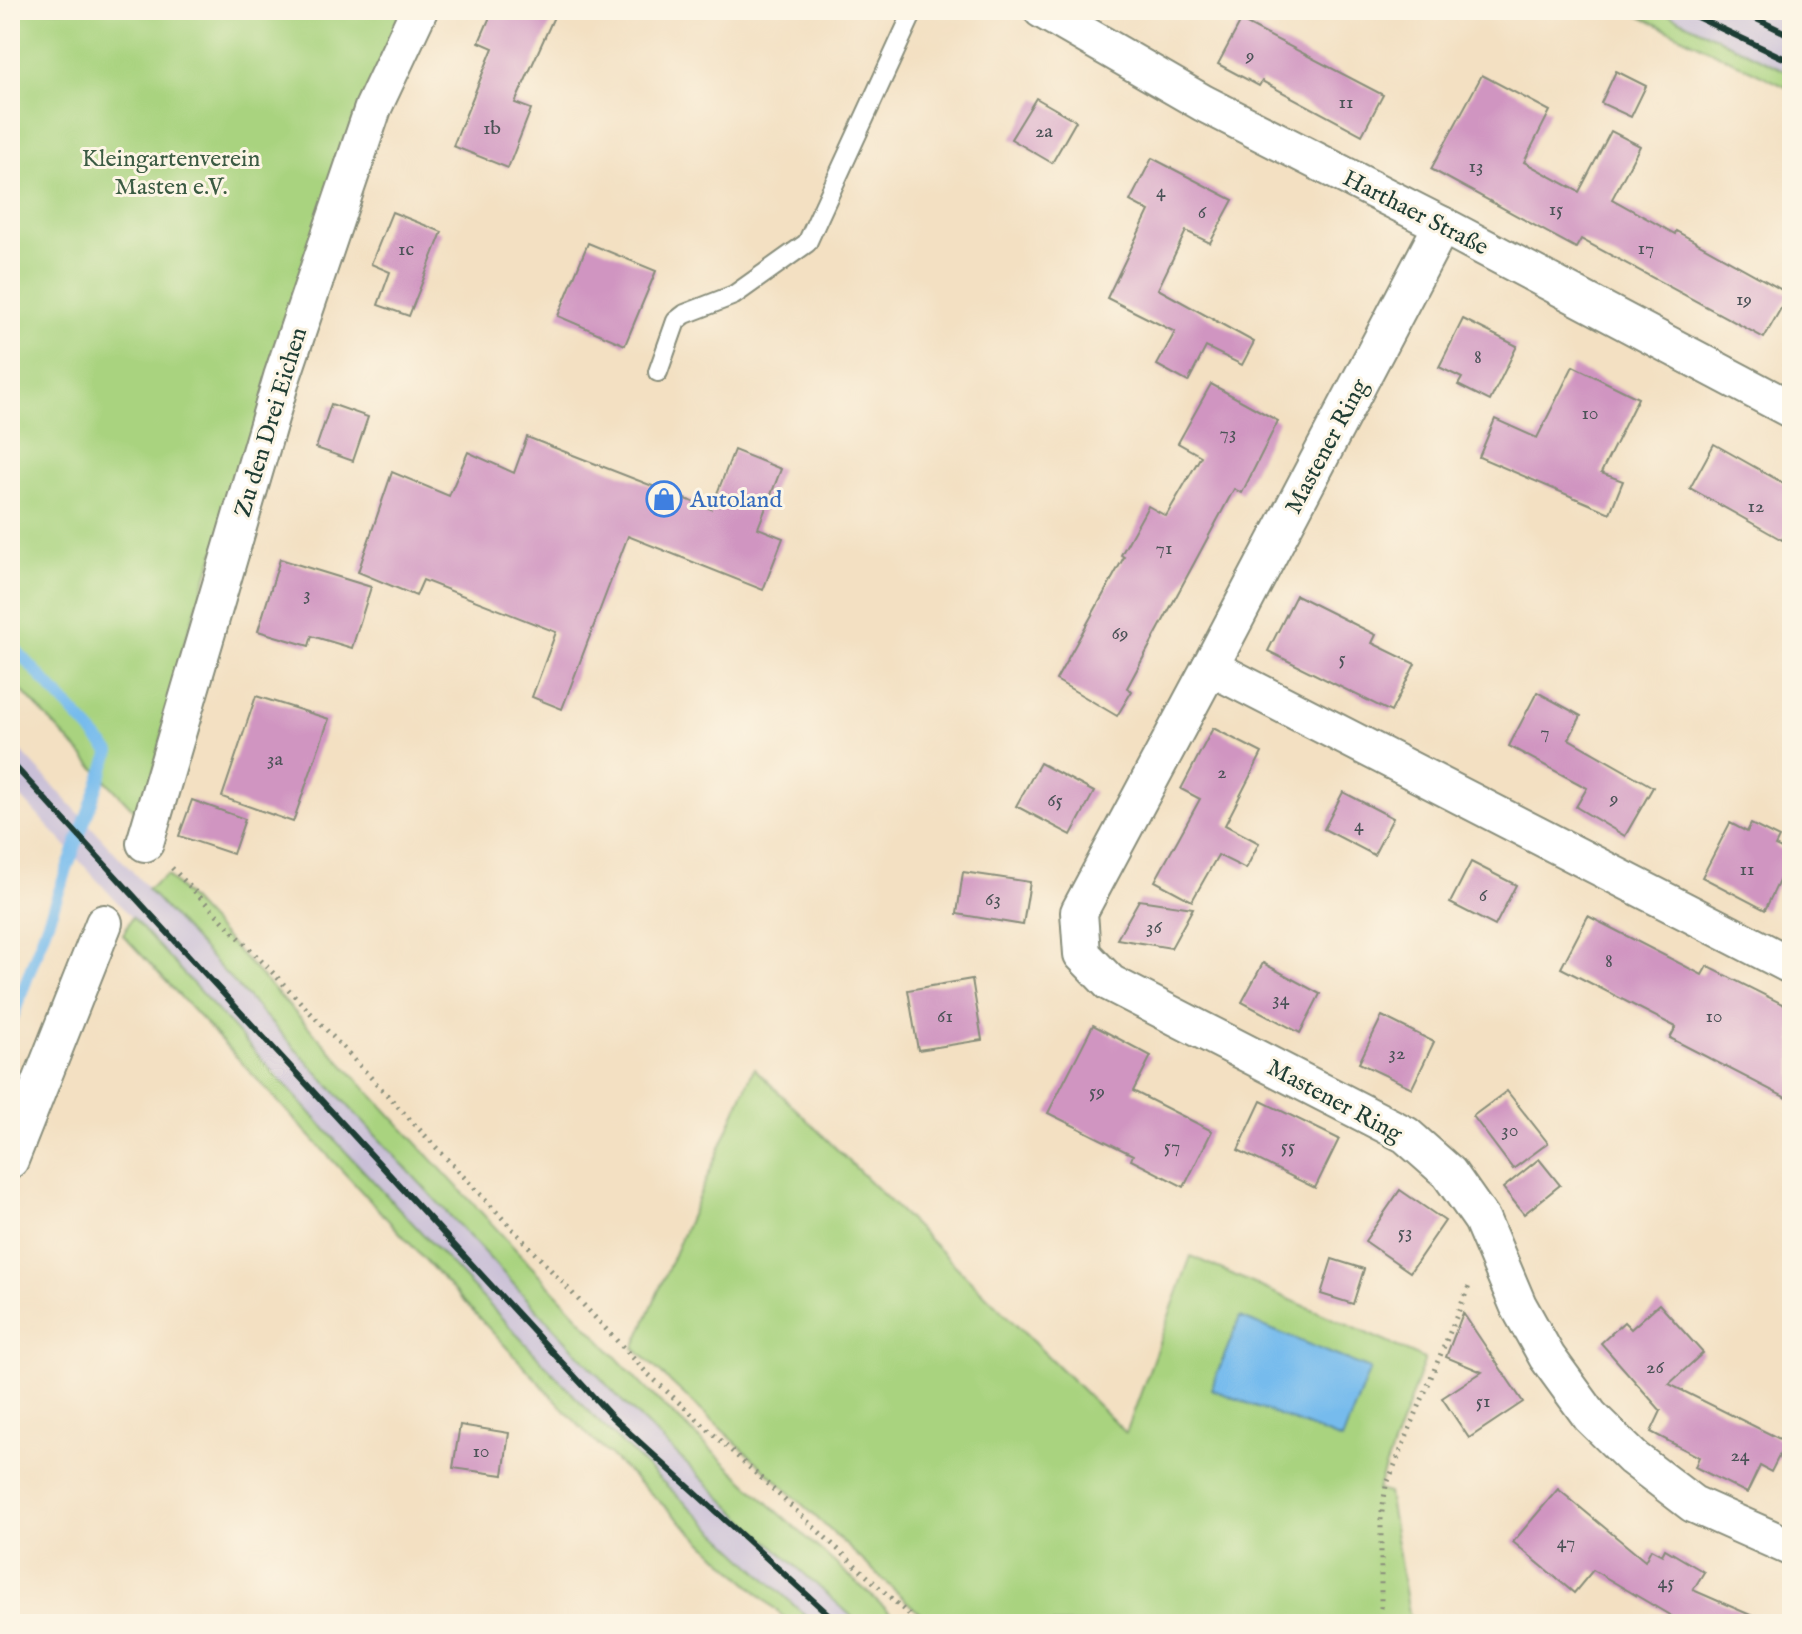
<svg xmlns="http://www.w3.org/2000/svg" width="1802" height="1634" font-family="'IM FELL English',serif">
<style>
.industrial{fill:#c9bfd7}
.green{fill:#a9d37f;stroke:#64885a;stroke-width:2}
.water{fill:#76bbed;stroke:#4a7c90;stroke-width:2}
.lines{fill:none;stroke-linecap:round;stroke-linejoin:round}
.stream{stroke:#76bbed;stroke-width:12}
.building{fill:#d095c1}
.lane-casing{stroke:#898e7b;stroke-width:22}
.street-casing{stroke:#898e7b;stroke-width:40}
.path{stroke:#898e7b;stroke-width:5;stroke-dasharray:2 6;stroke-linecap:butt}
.lane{stroke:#fff;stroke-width:18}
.street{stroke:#fff;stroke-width:36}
.rail{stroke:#1f3d34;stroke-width:6}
.labels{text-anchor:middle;stroke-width:6;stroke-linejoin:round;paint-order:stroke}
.number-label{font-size:20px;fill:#4b5357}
.park-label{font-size:24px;fill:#3b5b43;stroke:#fcf5e5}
.street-label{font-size:24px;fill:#1f3d34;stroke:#fcf5e5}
.shop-label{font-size:24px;fill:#366cbe;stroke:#fcf5e5;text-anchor:start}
</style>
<rect width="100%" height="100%" fill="#fcf5e5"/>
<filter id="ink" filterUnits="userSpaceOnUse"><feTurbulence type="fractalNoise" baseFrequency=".0125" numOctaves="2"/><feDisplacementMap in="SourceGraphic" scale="16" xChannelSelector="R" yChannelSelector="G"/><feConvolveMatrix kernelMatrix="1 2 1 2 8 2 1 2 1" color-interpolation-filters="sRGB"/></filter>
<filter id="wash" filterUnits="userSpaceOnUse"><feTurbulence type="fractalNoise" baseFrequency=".006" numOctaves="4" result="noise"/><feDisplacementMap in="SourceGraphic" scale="32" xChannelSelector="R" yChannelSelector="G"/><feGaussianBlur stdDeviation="1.8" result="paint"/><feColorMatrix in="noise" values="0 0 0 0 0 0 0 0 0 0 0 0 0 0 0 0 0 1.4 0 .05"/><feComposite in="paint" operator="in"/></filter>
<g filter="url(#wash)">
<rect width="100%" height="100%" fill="#f3e0c2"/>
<!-- industrial -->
<g class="industrial">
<polygon points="1659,10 1771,10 1792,20 1792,74"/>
<polygon points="10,739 622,1401 735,1511 860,1624 814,1624 598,1421 347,1153 10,785"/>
</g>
<!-- green -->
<g class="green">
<polygon points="10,10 403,10 361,110 181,654 143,820 10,678"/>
<polygon points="1627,10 1659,10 1792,74 1792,90"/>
<polygon points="167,875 642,1385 759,1495 903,1624 860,1624 735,1511 622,1401 147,889"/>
<polygon points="132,917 347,1153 598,1421 814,1624 791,1624 588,1435 123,935"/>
<polygon points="754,1068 1126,1433 1191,1256 1425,1359 1377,1490 1388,1493 1411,1624 931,1624 634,1348"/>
</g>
<!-- water -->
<polygon class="water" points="1240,1317 1370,1369 1342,1440 1211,1389"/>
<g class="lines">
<!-- stream -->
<polyline class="stream" points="10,643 110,752 10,1025"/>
</g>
<g id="blocks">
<!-- building -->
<g class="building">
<polygon points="493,10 557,10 515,103 531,109 508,168 453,146 493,48 479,42"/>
<polygon points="1241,21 1383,95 1362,135 1262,81 1259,86 1218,64"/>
<polygon points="1616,71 1646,86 1631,117 1601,103"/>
<polygon points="1482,75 1550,111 1524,162 1579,192 1611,131 1640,146 1612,199 1675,234 1676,231 1789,294 1764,338 1581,239 1576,248 1431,169"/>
<polygon points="1036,98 1076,121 1052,163 1011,139"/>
<polygon points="1152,158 1233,200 1210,243 1186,231 1158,289 1254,342 1242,365 1206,347 1188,382 1157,365 1175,332 1107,298 1149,211 1130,201"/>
<polygon points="392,212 442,232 409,316 378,305 390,272 371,264"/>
<polygon points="588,243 656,271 625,345 558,316"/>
<polygon points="1463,319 1517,346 1490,401 1458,385 1462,378 1439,367"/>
<polygon points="1573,366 1638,398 1601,473 1623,481 1610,513 1479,457 1495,419 1537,438"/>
<polygon points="1211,384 1278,421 1242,493 1234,489 1127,688 1132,691 1117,716 1056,680 1124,557 1121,555 1148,506 1166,516 1201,456 1178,443"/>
<polygon points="331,404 368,417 353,461 316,448"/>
<polygon points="527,437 711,509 734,450 781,469 758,528 783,538 763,590 628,536 562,709 532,697 556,632 423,580 416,596 358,572 392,472 449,496 468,452 514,473"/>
<polygon points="1714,444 1792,488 1792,522 1782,540 1690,488"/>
<polygon points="280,559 371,587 352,648 312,636 309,646 258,631"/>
<polygon points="1296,595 1376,635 1372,643 1415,664 1391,712 1268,651"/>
<polygon points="1537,692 1581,716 1569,739 1653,787 1625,836 1576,807 1587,788 1509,746"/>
<polygon points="256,696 329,719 293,822 222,797"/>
<polygon points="1213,728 1262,753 1225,825 1259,843 1246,869 1218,855 1192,901 1155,881 1200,799 1181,789"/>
<polygon points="1040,763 1094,792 1071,835 1016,806"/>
<polygon points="1343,792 1393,818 1374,855 1324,829"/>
<polygon points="192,800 245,819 233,854 179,836"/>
<polygon points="1730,823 1747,832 1751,824 1779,838 1775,846 1792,854 1765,910 1702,877"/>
<polygon points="1471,862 1516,885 1495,926 1450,903"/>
<polygon points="963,872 1030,882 1023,925 957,914"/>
<polygon points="1139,900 1193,908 1171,948 1117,939"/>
<polygon points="1588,916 1702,975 1707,966 1792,1009 1792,1101 1670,1038 1676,1027 1561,968"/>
<polygon points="1263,963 1320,994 1300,1033 1242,1002"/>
<polygon points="972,979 982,1040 918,1050 908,990"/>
<polygon points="1382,1016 1434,1042 1412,1088 1359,1063"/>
<polygon points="1093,1025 1151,1056 1133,1091 1212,1131 1184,1187 1131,1160 1133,1155 1048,1113"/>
<polygon points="1507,1091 1548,1143 1513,1169 1473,1116"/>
<polygon points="1261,1101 1339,1139 1315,1188 1238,1150"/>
<polygon points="1539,1159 1560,1185 1524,1214 1503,1188"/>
<polygon points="1400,1190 1445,1221 1410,1272 1365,1241"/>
<polygon points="1332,1259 1364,1269 1353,1304 1321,1294"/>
<polygon points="1659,1304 1703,1353 1669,1384 1786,1442 1771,1472 1760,1466 1747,1493 1695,1467 1699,1457 1651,1432 1661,1411 1601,1343 1624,1322 1631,1329"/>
<polygon points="1463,1313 1523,1402 1469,1438 1442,1398 1482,1372 1446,1357"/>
<polygon points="460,1425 509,1433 503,1475 453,1468"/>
<polygon points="1558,1489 1645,1561 1651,1549 1662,1555 1665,1549 1704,1572 1693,1590 1771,1624 1685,1624 1593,1570 1574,1593 1513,1542"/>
</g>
</g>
</g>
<g filter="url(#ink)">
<use href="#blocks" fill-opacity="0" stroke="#898e7b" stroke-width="2"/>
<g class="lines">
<defs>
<polyline id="lane" points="658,372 676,321 685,314 734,295 807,243 914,10"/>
<g id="street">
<polyline points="1042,10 1203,103 1442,225 1792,410"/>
<polyline points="1442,225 1210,667 1792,966"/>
<polyline points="1210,667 1079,912 1082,954 1110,983 1406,1135 1449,1173 1482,1220 1518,1305 1547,1357 1590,1416 1633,1458 1693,1504 1792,1548"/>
<polyline points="145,843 282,377 373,108 419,10"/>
<polyline points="10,1160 104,923"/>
</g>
</defs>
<!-- lane casing -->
<use href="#lane" class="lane-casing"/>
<!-- street casing -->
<use href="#street" class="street-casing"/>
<!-- path -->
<g class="path">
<polyline points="172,868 276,976 647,1373 919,1624"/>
<polyline points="1378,1624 1381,1608 1381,1518 1386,1486 1469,1286"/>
</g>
<!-- lane -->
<use href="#lane" class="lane"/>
<!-- street -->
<use href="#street" class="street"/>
<!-- rail -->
<g class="rail">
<polyline points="1682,10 1792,62"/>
<polyline points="1738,10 1792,36"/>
<polyline points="10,761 612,1417 839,1624"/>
</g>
</g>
</g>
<!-- icons -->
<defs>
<symbol id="shop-ring" viewBox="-11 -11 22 22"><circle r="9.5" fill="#fcf5e5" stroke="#3f7fe0" stroke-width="1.5"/><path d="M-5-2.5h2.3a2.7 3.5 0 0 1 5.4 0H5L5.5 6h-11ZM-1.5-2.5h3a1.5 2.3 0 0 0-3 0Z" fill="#3f7fe0"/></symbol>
</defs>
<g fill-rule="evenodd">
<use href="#shop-ring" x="644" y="479" width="40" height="40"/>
</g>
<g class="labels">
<!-- number labels -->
<g class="number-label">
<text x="1250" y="61">9</text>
<text x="1346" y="108">11</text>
<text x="492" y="134">1b</text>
<text x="1044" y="137">2a</text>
<text x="1476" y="172">13</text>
<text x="1161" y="197">4</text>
<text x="1556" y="215">15</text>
<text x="1202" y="218">6</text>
<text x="1646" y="254">17</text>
<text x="406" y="255">1c</text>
<text x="1744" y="305">19</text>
<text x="1478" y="363">8</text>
<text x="1590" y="419">10</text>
<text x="1228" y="439">73</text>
<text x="1756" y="512">12</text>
<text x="1164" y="554">71</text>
<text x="307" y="600">3</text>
<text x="1120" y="639">69</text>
<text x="1342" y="664">5</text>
<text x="1545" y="738">7</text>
<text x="275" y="765">3a</text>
<text x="1222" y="778">2</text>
<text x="1614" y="804">9</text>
<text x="1055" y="806">65</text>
<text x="1359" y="831">4</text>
<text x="1747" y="875">11</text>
<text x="1483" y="901">6</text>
<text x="993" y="905">63</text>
<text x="1154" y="933">36</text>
<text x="1609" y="967">8</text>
<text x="1281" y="1005">34</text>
<text x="945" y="1022">61</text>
<text x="1714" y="1022">10</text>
<text x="1397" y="1059">32</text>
<text x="1097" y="1097">59</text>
<text x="1510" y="1136">30</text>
<text x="1172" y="1152">57</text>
<text x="1288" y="1152">55</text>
<text x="1405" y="1238">53</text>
<text x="1655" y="1373">26</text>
<text x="1483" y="1407">51</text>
<text x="481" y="1457">10</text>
<text x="1740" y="1461">24</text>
<text x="1566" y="1548">47</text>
<text x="1666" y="1588">45</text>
</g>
<!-- park labels -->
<g class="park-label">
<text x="171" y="166">Kleingartenverein<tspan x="171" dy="28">Masten e.V.</tspan></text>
</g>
<!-- street labels -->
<g class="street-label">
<text transform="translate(1416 212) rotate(27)" y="8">Harthaer Straße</text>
<text transform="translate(270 422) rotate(-73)" y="8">Zu den Drei Eichen</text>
<text transform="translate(1326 446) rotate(-62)" y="8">Mastener Ring</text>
<text transform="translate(1335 1100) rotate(28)" y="8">Mastener Ring</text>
</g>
<!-- shop labels -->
<g class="shop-label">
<text x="690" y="507">Autoland</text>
</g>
</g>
<!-- margin -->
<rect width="1802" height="1634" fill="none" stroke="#fcf5e5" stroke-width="40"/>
</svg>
